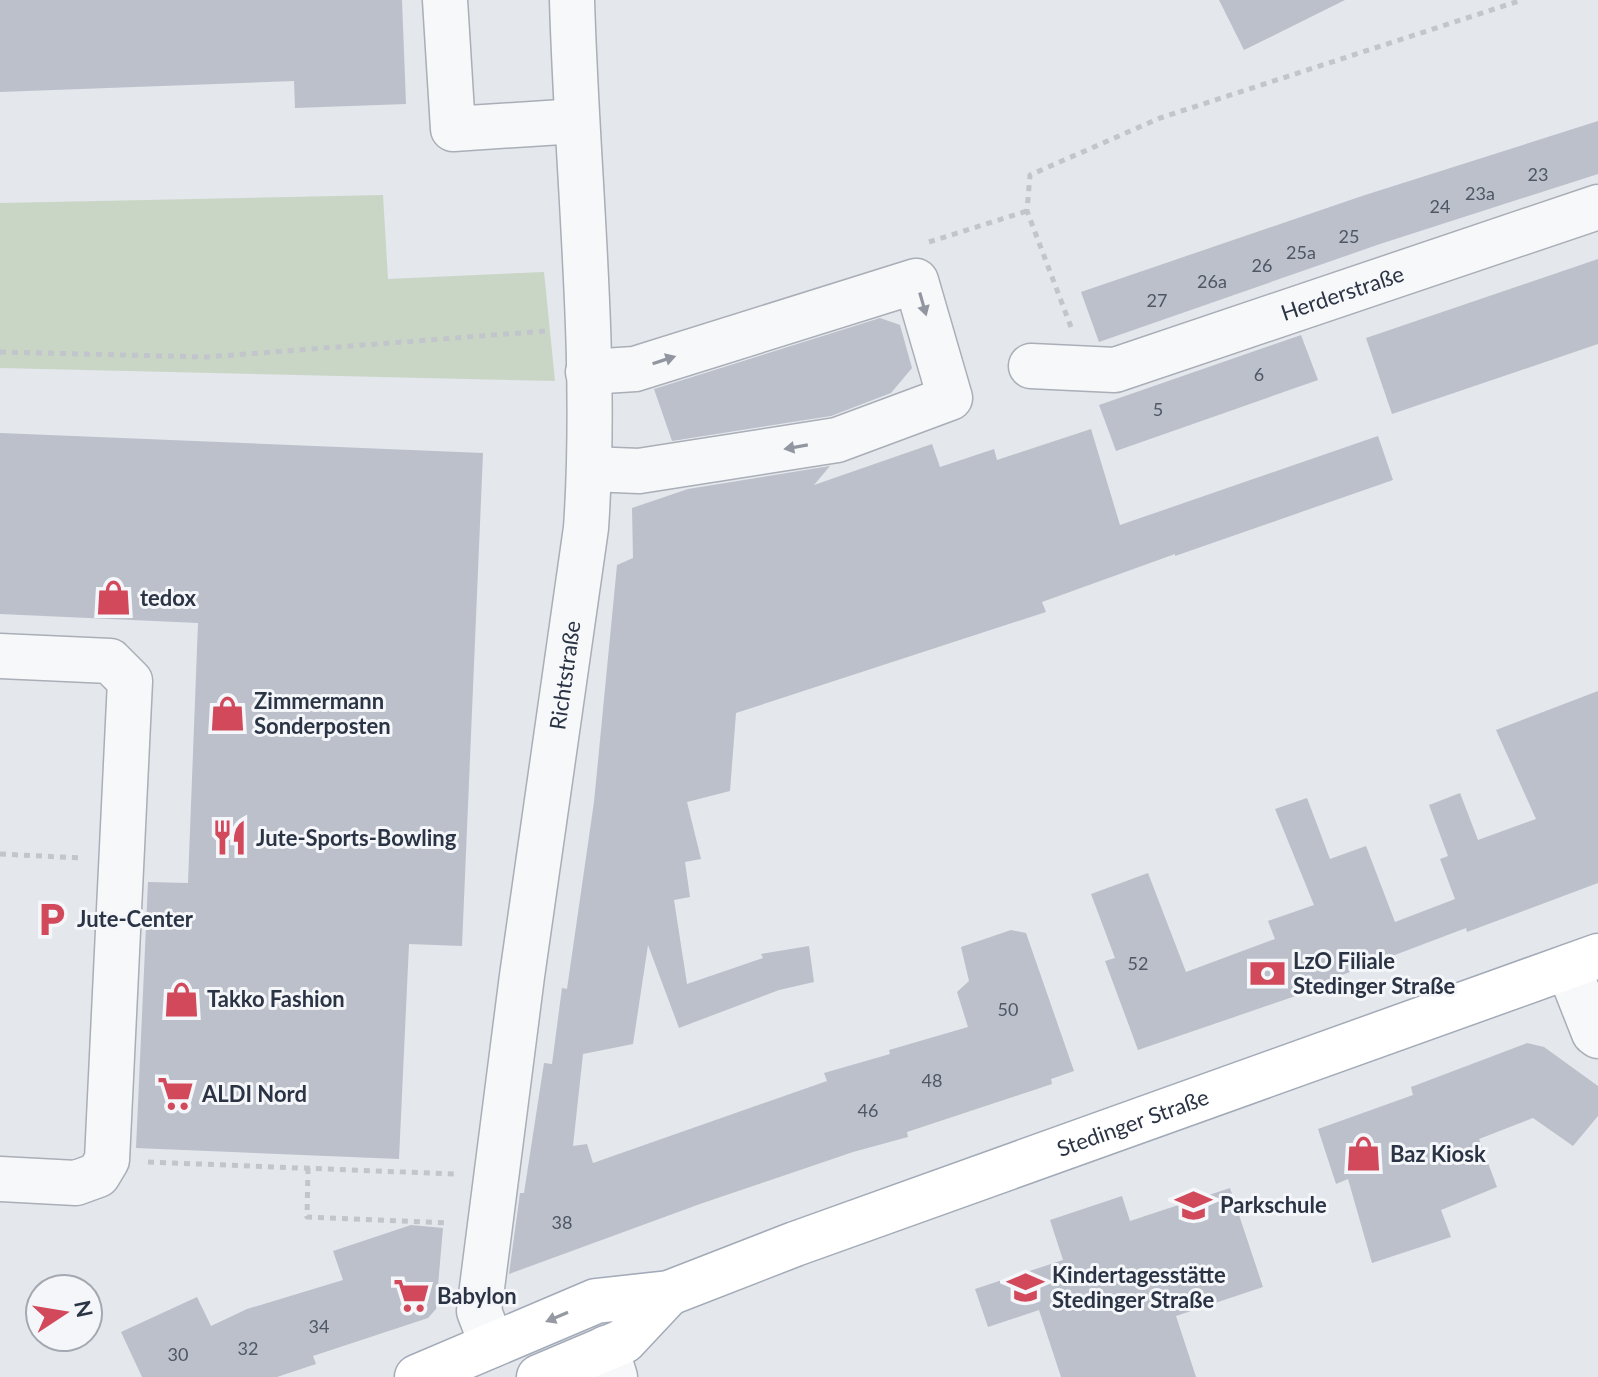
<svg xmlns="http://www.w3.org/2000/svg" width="1598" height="1377" font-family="Lato,sans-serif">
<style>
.green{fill:#c9d6c5}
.building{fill:#bbc0ca}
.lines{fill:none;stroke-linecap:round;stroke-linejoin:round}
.minor-casing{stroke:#a9aeb7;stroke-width:47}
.major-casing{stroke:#a3abb8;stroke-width:47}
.path{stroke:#c2c5cb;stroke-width:5;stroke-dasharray:6 6;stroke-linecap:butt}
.minor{stroke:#f7f8fa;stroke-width:44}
.major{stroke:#fff;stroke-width:44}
.oneway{fill:#9196a0}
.oneway2{fill:#959aa2}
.labels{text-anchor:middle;stroke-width:6;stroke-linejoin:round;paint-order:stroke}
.number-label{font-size:18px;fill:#4f5766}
.street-label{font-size:22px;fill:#2b3445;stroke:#f4f6f9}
.poi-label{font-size:22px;font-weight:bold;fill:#2b3445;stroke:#f4f6f9;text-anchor:start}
</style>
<rect width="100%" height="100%" fill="#e4e7ec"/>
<!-- green -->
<polygon class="green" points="383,195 388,279 544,272 555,381 0,368 0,203"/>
<!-- building -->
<g class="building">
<polygon points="0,0 402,0 406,104 295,108 294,81 0,92"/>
<polygon points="1219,0 1345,0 1244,50"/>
<polygon points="1598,121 1598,174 1380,244 1099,342 1081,292 1362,196"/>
<polygon points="1598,259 1598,344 1392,414 1366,338"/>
<polygon points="880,318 900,325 912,368 891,393 831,416 672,441 654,389"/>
<polygon points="1301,335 1318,380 1116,451 1099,405"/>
<polygon points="1091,429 1120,525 1378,436 1393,480 1175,556 1175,554 1042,602 1046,612 736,713 730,791 687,802 701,859 685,862 690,897 674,900 687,984 763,958 761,954 809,946 814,982 779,990 679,1028 648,945 633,1044 583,1054 573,1146 587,1144 593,1163 827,1081 824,1073 890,1054 889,1050 968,1027 957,992 969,981 961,947 1011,930 1026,933 1074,1071 1051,1079 1052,1084 907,1132 908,1137 853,1152 700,1204 509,1274 520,1193 524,1193 544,1063 552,1064 562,988 567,989 594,802 617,565 633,558 632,508 688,489 830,466 814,485 932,444 940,467 994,449 997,460"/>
<polygon points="0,433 483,453 462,946 409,944 399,1159 136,1148 148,882 188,883 198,623 0,614"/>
<polygon points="1598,691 1598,883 1467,932 1466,928 1321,983 1322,987 1138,1050 1105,961 1115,958 1091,894 1148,873 1186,972 1275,939 1268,921 1314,905 1275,809 1307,798 1330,859 1366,846 1395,922 1455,899 1440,859 1448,856 1429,805 1460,793 1478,840 1536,819 1496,730"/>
<polygon points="1527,1043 1544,1047 1598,1086 1598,1116 1573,1146 1533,1118 1479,1139 1497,1187 1441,1210 1451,1237 1372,1263 1348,1179 1336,1184 1318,1129 1413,1095 1411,1087"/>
<polygon points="1230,1188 1263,1287 1176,1316 1196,1377 1061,1377 1039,1310 988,1327 975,1289 1063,1260 1050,1220 1122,1196 1130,1221"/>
<polygon points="411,1225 443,1228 436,1309 428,1318 313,1356 316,1364 277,1377 142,1377 121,1332 197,1297 211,1326 247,1309 343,1280 333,1251"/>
</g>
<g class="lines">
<defs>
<g id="minor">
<polyline points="445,0 453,129 577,121"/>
<path id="s1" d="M1031 366 1115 370 1598 207"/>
<polyline points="588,372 635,369 916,281 950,398 837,440 639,471 590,469"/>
<polyline points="0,656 110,661 130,681 107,1160 98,1175 76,1183 0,1179"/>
<polyline points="1568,967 1594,1033 1598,1036"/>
<path id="s2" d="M492 1345 479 1311 522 976 586 528C598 352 577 176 572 0"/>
<polyline points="606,1348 615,1377"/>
</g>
<g id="major">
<path id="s3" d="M417 1377 596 1301 669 1293 795 1244 1598 956"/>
<polyline points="539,1377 624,1341 669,1293"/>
</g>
</defs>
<!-- minor casing -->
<use href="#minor" class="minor-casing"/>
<!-- major casing -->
<use href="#major" class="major-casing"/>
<!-- path -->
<g class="path">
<polyline points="929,242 1027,211"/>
<polyline points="1071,327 1027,211 1030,175 1160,118 1522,0"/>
<polyline points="0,352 207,357 546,331"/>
<polyline points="0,854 81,858"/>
<polyline points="148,1162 454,1174"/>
<polyline points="308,1168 307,1217 448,1223"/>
</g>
<!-- minor -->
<use href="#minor" class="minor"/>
<!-- major -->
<use href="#major" class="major"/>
</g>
<!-- one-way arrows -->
<defs><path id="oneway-solid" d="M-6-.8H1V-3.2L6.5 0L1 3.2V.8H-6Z" transform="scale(2)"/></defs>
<g class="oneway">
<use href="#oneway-solid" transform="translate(923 304) rotate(74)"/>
<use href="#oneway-solid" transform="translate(664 360) rotate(-18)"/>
<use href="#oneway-solid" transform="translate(796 447) rotate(170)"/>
</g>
<use class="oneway2" href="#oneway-solid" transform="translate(557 1317) rotate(157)"/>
<!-- icons -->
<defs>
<symbol id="shop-bare" viewBox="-9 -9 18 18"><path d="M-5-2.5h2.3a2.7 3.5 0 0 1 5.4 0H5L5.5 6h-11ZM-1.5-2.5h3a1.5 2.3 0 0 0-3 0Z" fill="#d1495b" stroke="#f4f6f9" stroke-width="2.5" paint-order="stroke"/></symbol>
<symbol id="restaurant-bare" viewBox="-9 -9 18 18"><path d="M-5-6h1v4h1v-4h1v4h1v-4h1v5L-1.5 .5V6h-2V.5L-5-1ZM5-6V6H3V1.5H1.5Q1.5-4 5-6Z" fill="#d1495b" stroke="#f4f6f9" stroke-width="2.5" paint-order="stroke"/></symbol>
<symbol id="parking-bare" viewBox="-9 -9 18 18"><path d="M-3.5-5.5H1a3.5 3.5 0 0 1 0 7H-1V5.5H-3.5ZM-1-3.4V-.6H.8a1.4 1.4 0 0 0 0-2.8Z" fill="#d1495b" stroke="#f4f6f9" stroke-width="2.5" paint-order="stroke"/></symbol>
<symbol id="bank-bare" viewBox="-9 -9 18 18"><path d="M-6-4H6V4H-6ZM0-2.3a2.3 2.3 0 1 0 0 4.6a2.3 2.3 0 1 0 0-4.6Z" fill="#d1495b" stroke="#f4f6f9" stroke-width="2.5" paint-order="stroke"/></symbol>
<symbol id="supermarket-bare" viewBox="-9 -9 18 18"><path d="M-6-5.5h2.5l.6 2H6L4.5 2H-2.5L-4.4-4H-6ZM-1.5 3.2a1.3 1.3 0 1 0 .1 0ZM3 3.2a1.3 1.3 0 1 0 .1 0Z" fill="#d1495b" stroke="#f4f6f9" stroke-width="2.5" paint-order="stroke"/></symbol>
<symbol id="school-bare" viewBox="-9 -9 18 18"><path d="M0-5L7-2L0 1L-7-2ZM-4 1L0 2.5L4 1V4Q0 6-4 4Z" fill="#d1495b" stroke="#f4f6f9" stroke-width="2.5" paint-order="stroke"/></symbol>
</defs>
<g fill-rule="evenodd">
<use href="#shop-bare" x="88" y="572" width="51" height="51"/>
<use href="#shop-bare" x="202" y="688" width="51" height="51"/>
<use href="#restaurant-bare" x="204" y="812" width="51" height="51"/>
<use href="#parking-bare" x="26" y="894" width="51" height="51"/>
<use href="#bank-bare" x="1242" y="948" width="51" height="51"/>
<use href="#shop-bare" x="156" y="974" width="51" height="51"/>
<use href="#supermarket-bare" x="150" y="1068" width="51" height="51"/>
<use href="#shop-bare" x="1338" y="1128" width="51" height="51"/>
<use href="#school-bare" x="1168" y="1180" width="51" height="51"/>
<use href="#school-bare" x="1000" y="1262" width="51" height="51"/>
<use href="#supermarket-bare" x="386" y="1270" width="51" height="51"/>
</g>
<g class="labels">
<!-- number labels -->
<g class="number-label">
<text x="1538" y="181">23</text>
<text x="1480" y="200">23a</text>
<text x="1440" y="213">24</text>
<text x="1349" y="243">25</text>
<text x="1301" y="259">25a</text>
<text x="1262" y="272">26</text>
<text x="1212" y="288">26a</text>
<text x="1157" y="307">27</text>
<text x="1259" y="381">6</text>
<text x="1158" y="416">5</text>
<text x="1138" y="970">52</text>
<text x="1008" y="1016">50</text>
<text x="932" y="1087">48</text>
<text x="868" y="1117">46</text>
<text x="562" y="1229">38</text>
<text x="319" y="1333">34</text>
<text x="248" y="1355">32</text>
<text x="178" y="1361">30</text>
</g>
<!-- street labels -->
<g class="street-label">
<text dy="8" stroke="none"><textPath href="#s1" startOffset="324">Herderstraße</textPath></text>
<text dy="8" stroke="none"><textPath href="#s2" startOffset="678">Richtstraße</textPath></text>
<text dy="8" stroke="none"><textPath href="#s3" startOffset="762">Stedinger Straße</textPath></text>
</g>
<!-- poi labels -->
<g class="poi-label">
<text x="140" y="606">tedox</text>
<text x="254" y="709">Zimmermann<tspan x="254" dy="25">Sonderposten</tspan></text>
<text x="256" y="846">Jute-Sports-Bowling</text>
<text x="77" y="927">Jute-Center</text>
<text x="1293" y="969">LzO Filiale<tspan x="1293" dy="25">Stedinger Straße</tspan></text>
<text x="207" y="1007">Takko Fashion</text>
<text x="202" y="1102">ALDI Nord</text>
<text x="1390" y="1162">Baz Kiosk</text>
<text x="1220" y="1213">Parkschule</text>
<text x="1052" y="1283">Kindertagesstätte<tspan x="1052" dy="25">Stedinger Straße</tspan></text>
<text x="437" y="1304">Babylon</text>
</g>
</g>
<!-- north arrow -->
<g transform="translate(64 1313) rotate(78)"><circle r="38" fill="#f4f6f9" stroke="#a4a8b1" stroke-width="2"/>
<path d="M0-6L14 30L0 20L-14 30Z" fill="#d1495b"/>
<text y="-12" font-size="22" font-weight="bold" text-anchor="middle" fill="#2b3445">N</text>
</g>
</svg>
